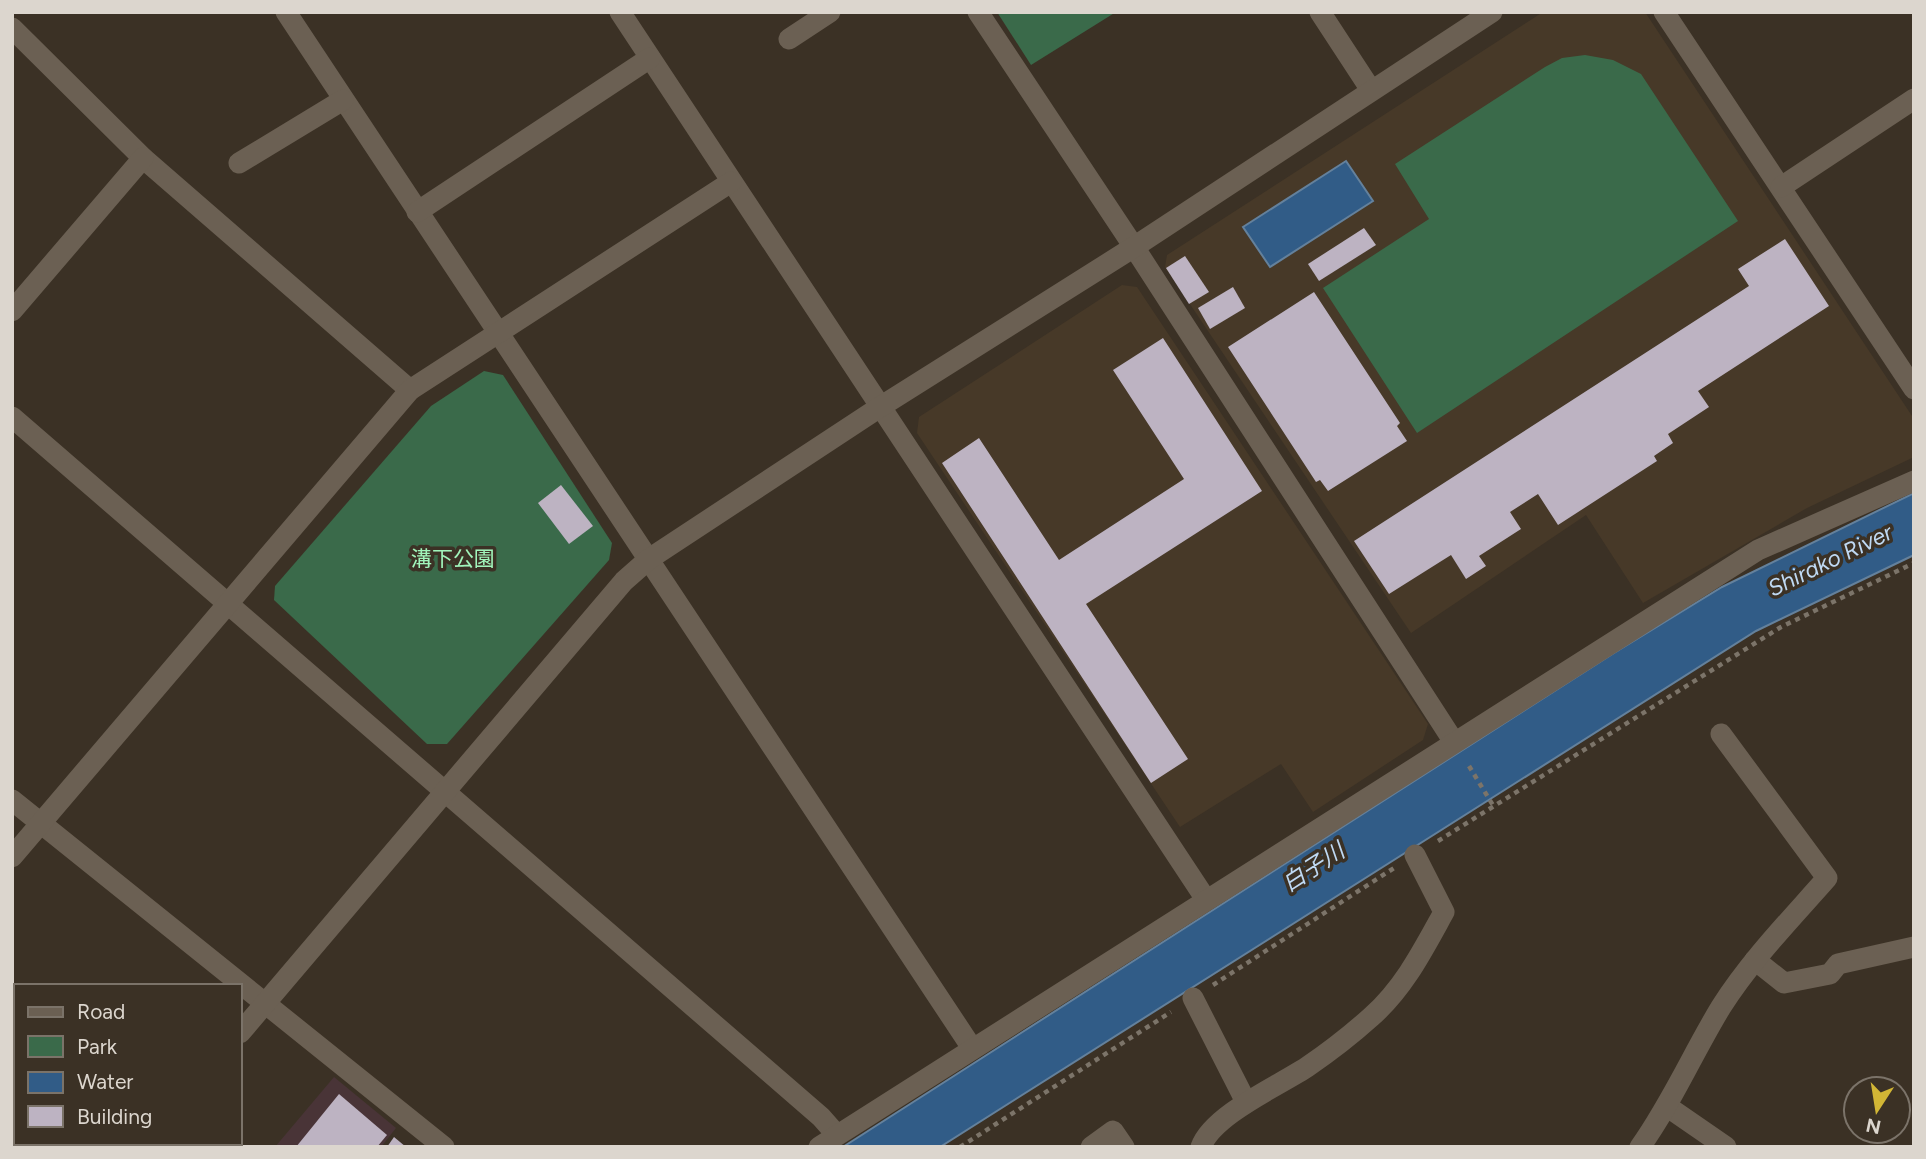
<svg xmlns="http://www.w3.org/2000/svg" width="1926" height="1159" font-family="Figtree,'Noto Sans JP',sans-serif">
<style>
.commercial{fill:#493437}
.built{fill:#473928}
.green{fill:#3a6a4a}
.water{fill:#315c87;stroke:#64819c;stroke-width:2}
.building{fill:#bdb3c2}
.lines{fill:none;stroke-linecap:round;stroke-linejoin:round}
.path{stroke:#7c7469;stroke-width:4.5;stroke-dasharray:5 5;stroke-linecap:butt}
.minor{stroke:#6b6053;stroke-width:21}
.labels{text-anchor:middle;stroke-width:7;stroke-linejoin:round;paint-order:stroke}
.park-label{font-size:21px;fill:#a1f5bb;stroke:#3b3125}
.water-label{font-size:23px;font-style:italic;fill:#bfd9f3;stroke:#3b3125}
</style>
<rect width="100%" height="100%" fill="#3b3125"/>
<!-- commercial -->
<polygon class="commercial" points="334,1077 396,1128 381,1147 275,1147"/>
<!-- built -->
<g class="built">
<polygon points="1543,12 1645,12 1914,419 1914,457 1807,508 1643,603 1586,515 1411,633 1165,267 1167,255"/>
<polygon points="1122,285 1137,287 1428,724 1423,740 1313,812 1281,764 1180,827 917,433 919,417"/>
</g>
<!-- green -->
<g class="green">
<polygon points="997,12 1116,12 1031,65"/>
<polygon points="1585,55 1613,60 1641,74 1738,221 1417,433 1323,288 1429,219 1395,164 1545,67 1562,58"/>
<polygon points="484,371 503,375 612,543 609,560 447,744 427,744 274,600 275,586 431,406"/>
</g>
<!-- water -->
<g class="water">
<polygon points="1346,161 1373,201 1270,267 1243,227"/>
<polygon points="1914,493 1914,555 1756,631 940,1147 843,1147 1614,653 1722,587"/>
</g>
<!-- building -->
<g class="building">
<polygon points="1364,228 1376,245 1319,281 1308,264"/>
<polygon points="1785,239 1829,306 1698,391 1709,407 1668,434 1673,443 1654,456 1657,461 1558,525 1538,494 1510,512 1521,529 1479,556 1486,566 1466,579 1451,555 1389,594 1354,541 1749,286 1738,269"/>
<polygon points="1185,256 1209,292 1189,304 1166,268"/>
<polygon points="1233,287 1245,308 1210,329 1198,308"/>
<polygon points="1314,292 1400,423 1397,426 1407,441 1328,491 1320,480 1316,482 1228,347"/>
<polygon points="1163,338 1262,491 1086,604 1188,759 1151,783 942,463 979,438 1059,560 1184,479 1113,370"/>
<polygon points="561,485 593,526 569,544 538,503"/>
<polygon points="339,1094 387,1135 377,1147 296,1147"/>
<polygon points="394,1137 406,1147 387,1147"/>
</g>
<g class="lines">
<!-- path -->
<g class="path">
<polyline points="1469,766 1494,807"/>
<polyline points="1438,841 1781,627 1914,563"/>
<polyline points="1213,985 1394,868"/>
<polyline points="960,1147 1171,1012"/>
</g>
<!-- minor -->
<g class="minor">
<polyline points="286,12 972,1048"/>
<polyline points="620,12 1205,898"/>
<polyline points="978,12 1134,247 1454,742"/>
<polyline points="1320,12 1371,90"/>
<polyline points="1664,12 1914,389"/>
<polyline points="12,28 143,158 410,390"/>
<polyline points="789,39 830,12"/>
<polyline points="239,163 343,100"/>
<polyline points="1781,187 1914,99"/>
<polyline points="417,212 650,58"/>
<polyline points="12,311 143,158"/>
<polyline points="12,417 821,1117 836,1134"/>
<polyline points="12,800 444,1147"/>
<polyline points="12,857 410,390 731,182"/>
<polyline points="1755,960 1784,983 1830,974 1838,964 1914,947"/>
<polyline points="1193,998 1246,1102"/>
<polyline points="240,1033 624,581 649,559 880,407 1134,247 1492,12"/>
<polyline points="1668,1107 1726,1147"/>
<polyline points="141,1147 144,1143"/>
<polyline points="819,1147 1758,550 1914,481"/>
<polyline points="1091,1147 1113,1131 1124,1147"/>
<path d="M1201 1147C1212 1115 1280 1085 1307 1067 1329 1052 1351 1035 1371 1017 1404 988 1423 950 1444 912L1415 855"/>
<path d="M1640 1147C1672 1102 1693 1053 1721 1007 1751 960 1790 920 1827 878L1721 734"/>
</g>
</g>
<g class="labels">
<!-- park labels -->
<g class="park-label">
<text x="453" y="566">溝下公園</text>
</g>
<!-- water labels -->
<g class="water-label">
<text transform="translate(1830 560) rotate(-26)" y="8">Shirako River</text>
<text transform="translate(1313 867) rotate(-33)" y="8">白子川</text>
</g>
</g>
<!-- border -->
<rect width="1926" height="1159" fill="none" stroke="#dcd6ce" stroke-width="28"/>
<!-- legend -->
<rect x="14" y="984" width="228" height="161" fill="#3b3125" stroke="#7b7369" stroke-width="2"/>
<rect x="28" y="1007" width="35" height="10" fill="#6b6053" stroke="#7b7369" stroke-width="2"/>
<text x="77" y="1019" font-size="21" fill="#dcd6ce">Road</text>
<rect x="28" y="1036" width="35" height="21" fill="#3a6a4a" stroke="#7b7369" stroke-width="2"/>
<text x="77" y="1054" font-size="21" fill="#dcd6ce">Park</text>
<rect x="28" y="1072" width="35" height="21" fill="#315c87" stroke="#7b7369" stroke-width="2"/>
<text x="77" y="1089" font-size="21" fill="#dcd6ce">Water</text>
<rect x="28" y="1106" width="35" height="21" fill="#bdb3c2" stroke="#7b7369" stroke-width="2"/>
<text x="77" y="1124" font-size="21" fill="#dcd6ce">Building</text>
<!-- north arrow -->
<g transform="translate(1877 1110) rotate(192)"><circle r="33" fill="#3b3125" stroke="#7b7369" stroke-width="2"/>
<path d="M0-5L12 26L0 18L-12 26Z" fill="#d2b635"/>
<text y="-10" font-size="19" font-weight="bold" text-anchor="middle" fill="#dcd6ce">N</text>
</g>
</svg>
